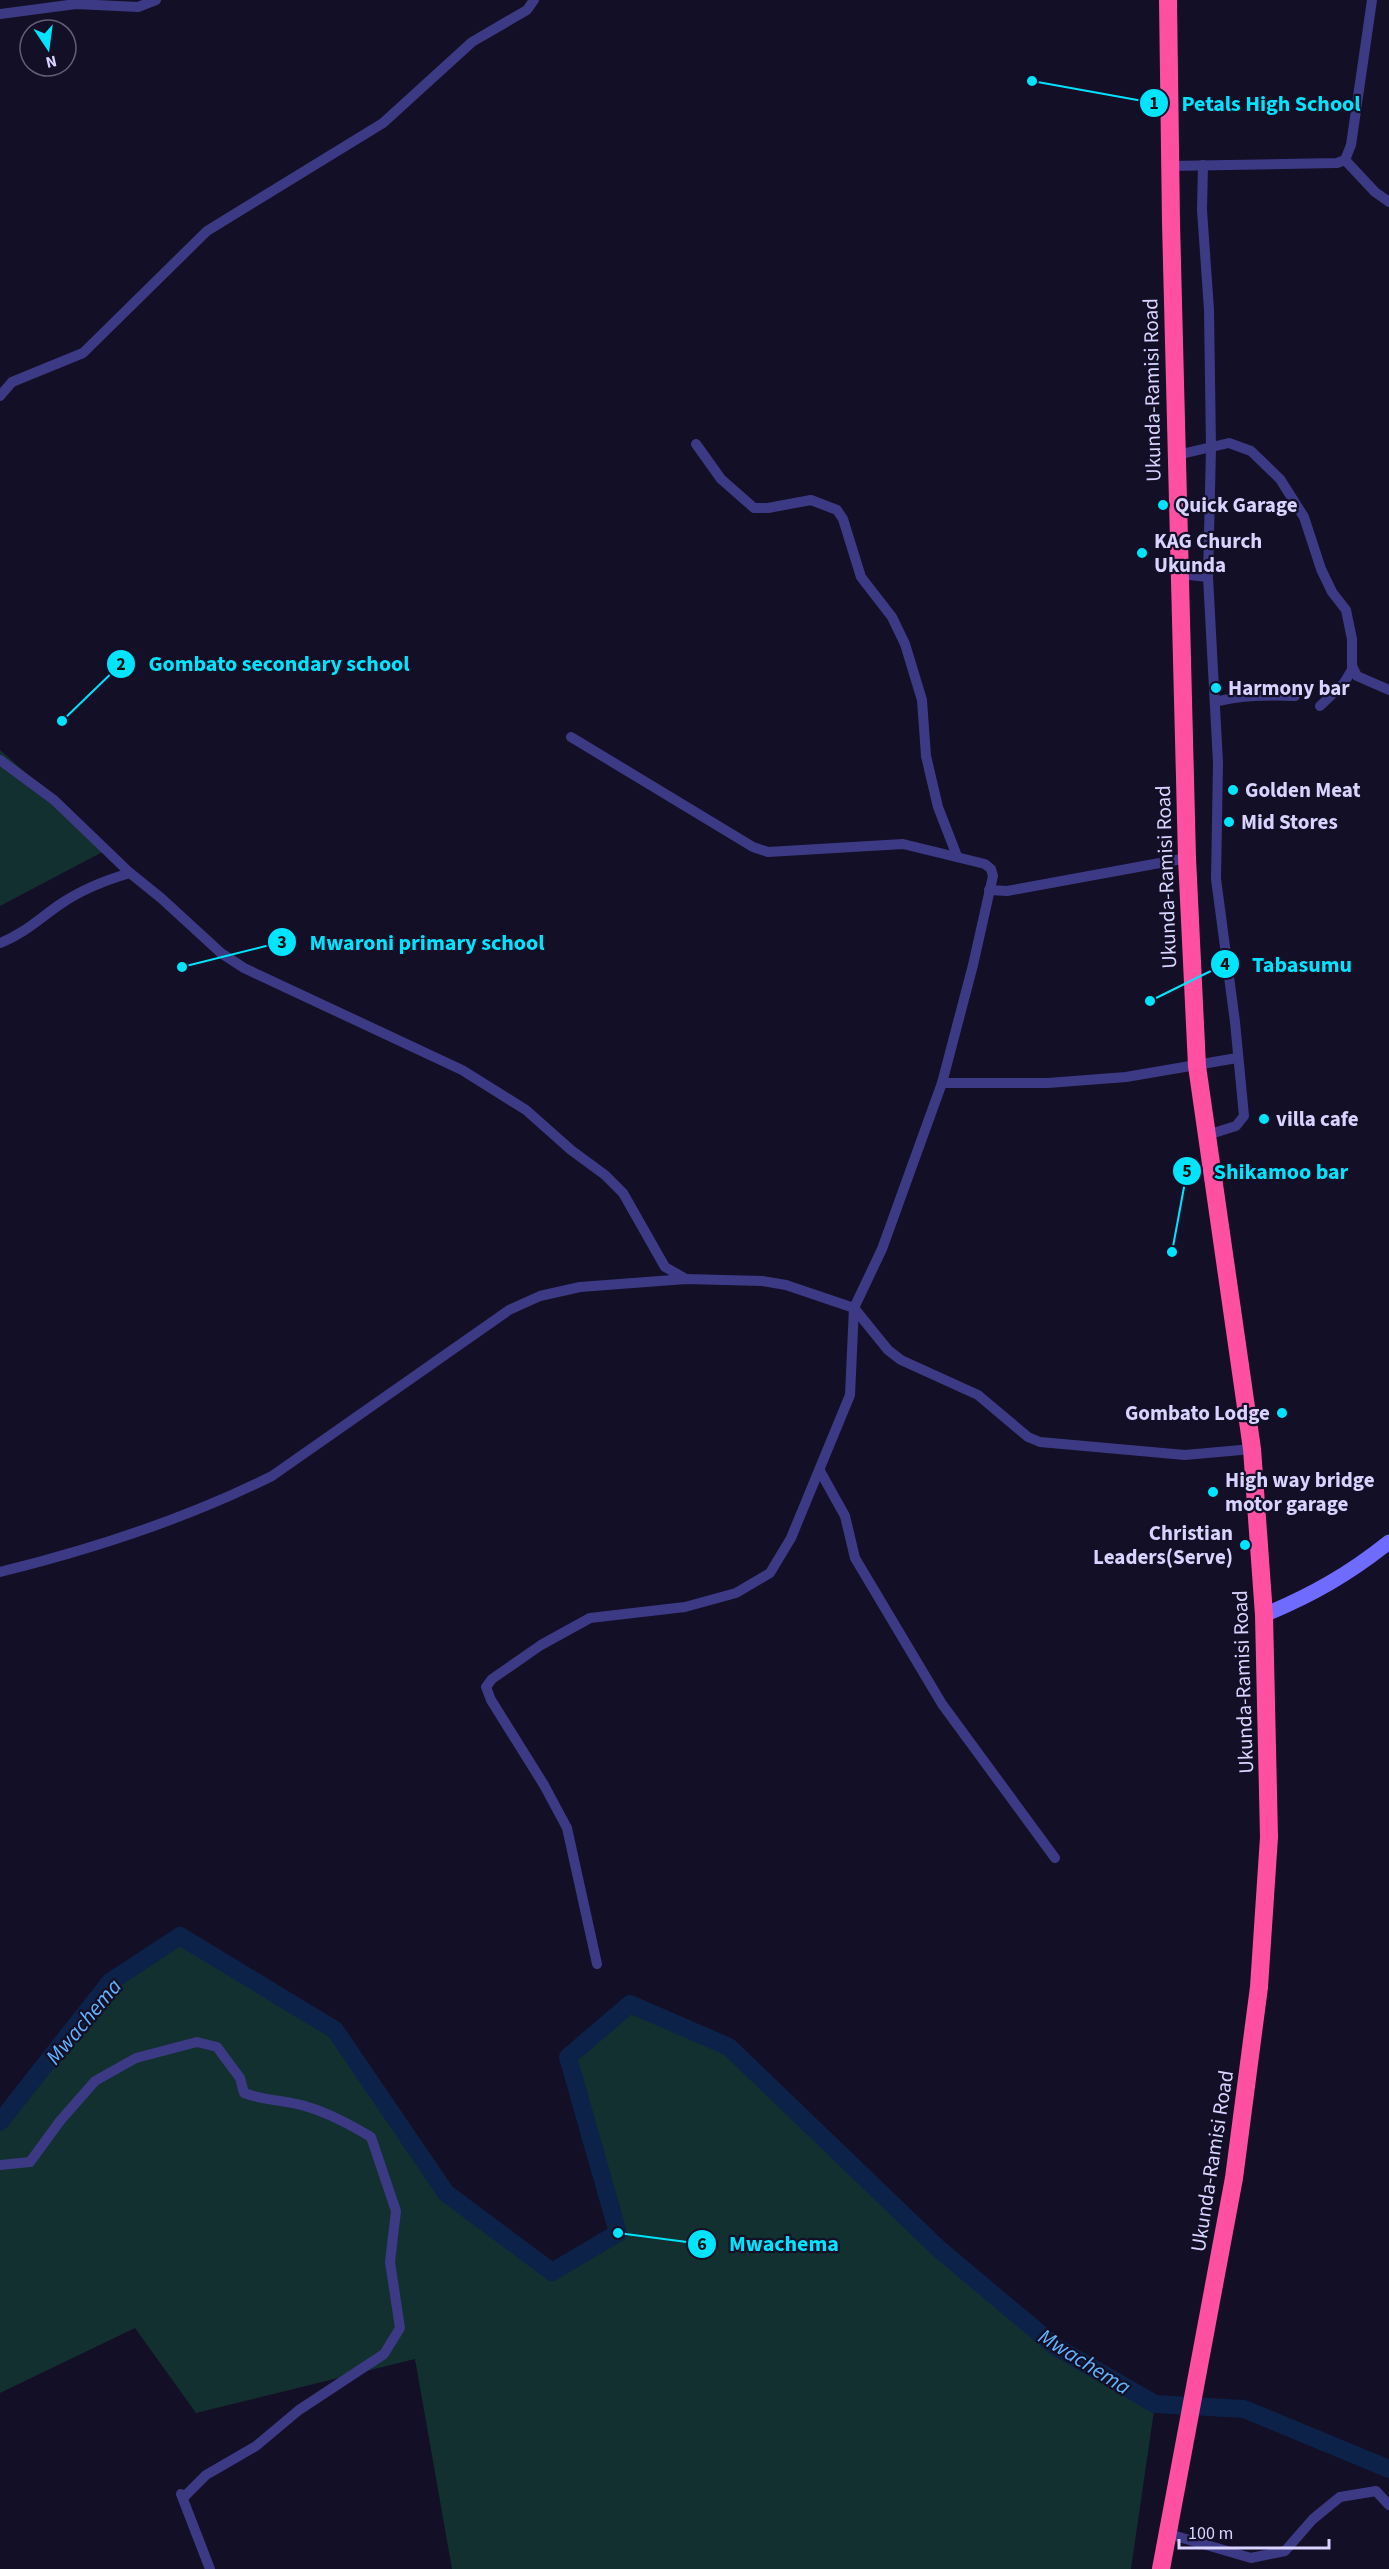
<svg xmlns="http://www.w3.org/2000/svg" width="1389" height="2569" font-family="'Source Sans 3',sans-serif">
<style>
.green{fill:#12302f}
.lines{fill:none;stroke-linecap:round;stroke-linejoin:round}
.river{stroke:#0c2248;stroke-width:18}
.street{stroke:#3d3a85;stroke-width:10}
.secondary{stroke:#6f6bff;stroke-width:15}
.highway{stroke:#ff4fa3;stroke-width:18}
.poi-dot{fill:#00e5ff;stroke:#130f26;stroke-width:2}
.labels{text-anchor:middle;stroke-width:4.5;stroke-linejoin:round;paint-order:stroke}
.street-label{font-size:21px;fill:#d9d4ff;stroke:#130f26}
.poi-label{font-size:21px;font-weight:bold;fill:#d9d4ff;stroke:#130f26;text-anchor:start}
.water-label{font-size:22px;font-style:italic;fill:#62b6ff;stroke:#130f26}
.leader{fill:none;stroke:#00e5ff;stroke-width:2}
.callout-dot{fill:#00e5ff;stroke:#130f26;stroke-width:2}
.mark-label{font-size:18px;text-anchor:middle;font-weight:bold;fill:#111}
.callout-label{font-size:22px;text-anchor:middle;font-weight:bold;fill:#00e5ff;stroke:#130f26;stroke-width:4.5;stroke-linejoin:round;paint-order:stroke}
</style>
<rect width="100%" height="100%" fill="#130f26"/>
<!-- green -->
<g class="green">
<polygon points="0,750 110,848 0,906"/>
<polygon points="180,1936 335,2030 446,2193 552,2272 618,2233 568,2057 630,2004 729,2047 939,2249 1056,2347 1155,2404 1131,2569 452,2569 415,2359 196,2413 135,2328 0,2393 0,2122 110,1982"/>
</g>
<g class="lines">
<!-- river -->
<polyline class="river" points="0,2122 110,1982 180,1936 335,2030 446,2193 552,2272 618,2233 568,2057 630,2004 729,2047 939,2249 1056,2347 1155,2404 1244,2409 1389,2469"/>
<!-- street -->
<g class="street">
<polyline points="0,14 76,4 138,7 156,0"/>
<polyline points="1345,160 1375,192 1389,202"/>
<polyline points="1203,165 1202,210 1209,310 1211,448 1208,577 1218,763 1216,879 1235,1022 1244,1116 1236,1126 1207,1135"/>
<polyline points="1170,166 1337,163 1345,160 1351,145 1372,0"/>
<polyline points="0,396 12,382 83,353 207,231 383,123 472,42 527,10 534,0"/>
<polyline points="696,444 721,479 754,508 768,508 811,500 837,510 843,519 861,577 892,617 905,644 922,700 926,756 938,807 957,856"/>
<polyline points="1177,455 1229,443 1251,451 1280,479 1304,517 1321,569 1332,592 1346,610 1352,639 1352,666 1357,676 1389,690"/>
<polyline points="1180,574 1208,577"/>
<path d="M1215 702C1241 695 1268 695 1295 696"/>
<polyline points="1320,706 1344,683 1353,668"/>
<polyline points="571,737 753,847 768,852 903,844 985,864 991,869 993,876 973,965 942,1083 882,1249 854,1308 850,1395 791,1538 770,1573 736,1593 685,1607 590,1618 541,1645 492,1679 486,1687 491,1700 544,1785 567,1828 597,1964"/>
<polyline points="0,760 54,800 130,873 161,898 221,953 244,968 462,1070 526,1110 571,1150 605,1175 623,1193 665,1267 686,1279"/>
<polyline points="989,890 1007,891 1187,858"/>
<path d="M0 943C24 934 41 917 62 903 83 889 106 880 130 873"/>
<polyline points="942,1083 1048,1083 1126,1077 1237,1058"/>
<polyline points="820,1471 845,1516 855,1558 942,1704 1055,1858"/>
<path d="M0 1572C93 1549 186 1519 272 1476L509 1310 540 1296 580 1287 686 1279 762 1281 786 1285 854 1308 888 1350 901 1360 978 1395 1028 1437 1040 1442 1185 1455 1252 1449"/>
<path d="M0 2165 30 2162 60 2121 95 2081 136 2058 197 2042 217 2047 240 2078 244 2093C265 2101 287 2100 308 2107 331 2114 351 2125 371 2137L396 2211 390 2262 400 2328 384 2354 299 2410 256 2446 206 2475 183 2498"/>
<polyline points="181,2494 210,2569"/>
<polyline points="1169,2534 1251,2558 1285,2551 1313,2519 1340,2497 1376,2491 1389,2505"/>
</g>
<!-- secondary -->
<path class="secondary" d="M1264 1615C1312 1595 1349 1574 1389 1542"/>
<!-- highway -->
<polyline class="highway" points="1161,2569 1234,2178 1259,1987 1269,1837 1264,1615 1252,1449 1197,1066 1187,858 1171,223 1168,0"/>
</g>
<!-- markers -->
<g class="poi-dot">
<circle cx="1163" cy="505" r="6"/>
<circle cx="1142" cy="553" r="6"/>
<circle cx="1216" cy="688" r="6"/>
<circle cx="1233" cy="790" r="6"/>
<circle cx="1229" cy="822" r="6"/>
<circle cx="1264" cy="1119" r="6"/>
<circle cx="1282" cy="1413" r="6"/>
<circle cx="1213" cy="1492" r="6"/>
<circle cx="1245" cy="1545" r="6"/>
</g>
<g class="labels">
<!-- street labels -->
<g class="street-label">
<text transform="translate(1152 390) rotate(-91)" y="7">Ukunda-Ramisi Road</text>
<text transform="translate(1166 877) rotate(-92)" y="7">Ukunda-Ramisi Road</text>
<text transform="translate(1243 1682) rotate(-92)" y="7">Ukunda-Ramisi Road</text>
<text transform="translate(1212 2161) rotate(-81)" y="7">Ukunda-Ramisi Road</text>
</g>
<!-- poi labels -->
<g class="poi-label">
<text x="1175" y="512">Quick Garage</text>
<text x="1154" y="548">KAG Church<tspan x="1154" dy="24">Ukunda</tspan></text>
<text x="1228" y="695">Harmony bar</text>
<text x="1245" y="797">Golden Meat</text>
<text x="1241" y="829">Mid Stores</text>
<text x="1276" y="1126">villa cafe</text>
<text x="1270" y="1420" text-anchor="end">Gombato Lodge</text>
<text x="1225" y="1487">High way bridge<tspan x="1225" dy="24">motor garage</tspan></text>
<text x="1233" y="1540" text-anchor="end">Christian<tspan x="1233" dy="24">Leaders(Serve)</tspan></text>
</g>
<!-- water labels -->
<g class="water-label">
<text transform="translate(83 2021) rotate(-50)" y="8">Mwachema</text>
<text transform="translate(1085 2361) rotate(32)" y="8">Mwachema</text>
</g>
</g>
<!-- callouts -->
<path class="leader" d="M1032 81L1154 103M62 721L121 664M182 967L282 942M1150 1001L1225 964M1172 1252L1187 1171M618 2233L702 2244"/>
<g class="callout-dot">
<circle cx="1032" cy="81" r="6"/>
<circle cx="62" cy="721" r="6"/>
<circle cx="182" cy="967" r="6"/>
<circle cx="1150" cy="1001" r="6"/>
<circle cx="1172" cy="1252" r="6"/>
<circle cx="618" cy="2233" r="6"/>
<circle cx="1154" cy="103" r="15"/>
<circle cx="121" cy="664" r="15"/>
<circle cx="282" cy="942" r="15"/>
<circle cx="1225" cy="964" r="15"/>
<circle cx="1187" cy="1171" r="15"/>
<circle cx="702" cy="2244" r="15"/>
</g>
<g class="mark-label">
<text x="1154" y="109">1</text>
<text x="121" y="670">2</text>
<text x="282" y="948">3</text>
<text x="1225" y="970">4</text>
<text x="1187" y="1177">5</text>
<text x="702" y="2250">6</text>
</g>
<g class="callout-label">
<text x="1271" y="111">Petals High School</text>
<text x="279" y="671">Gombato secondary school</text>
<text x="427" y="950">Mwaroni primary school</text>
<text x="1302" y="972">Tabasumu</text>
<text x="1281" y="1179">Shikamoo bar</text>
<text x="784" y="2251">Mwachema</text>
</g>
<!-- north arrow -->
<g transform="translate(48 48) rotate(167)"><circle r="28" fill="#130f26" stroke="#625e7d" stroke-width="1.5"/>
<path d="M0-4.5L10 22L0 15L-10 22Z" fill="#00e5ff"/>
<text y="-9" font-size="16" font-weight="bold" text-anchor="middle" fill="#d9d4ff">N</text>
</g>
<!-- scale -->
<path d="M1179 2539v9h150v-9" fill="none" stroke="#d9d4ff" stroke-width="3"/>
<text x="1188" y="2539" font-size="18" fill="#d9d4ff" stroke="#130f26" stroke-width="4.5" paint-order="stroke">100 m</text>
</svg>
